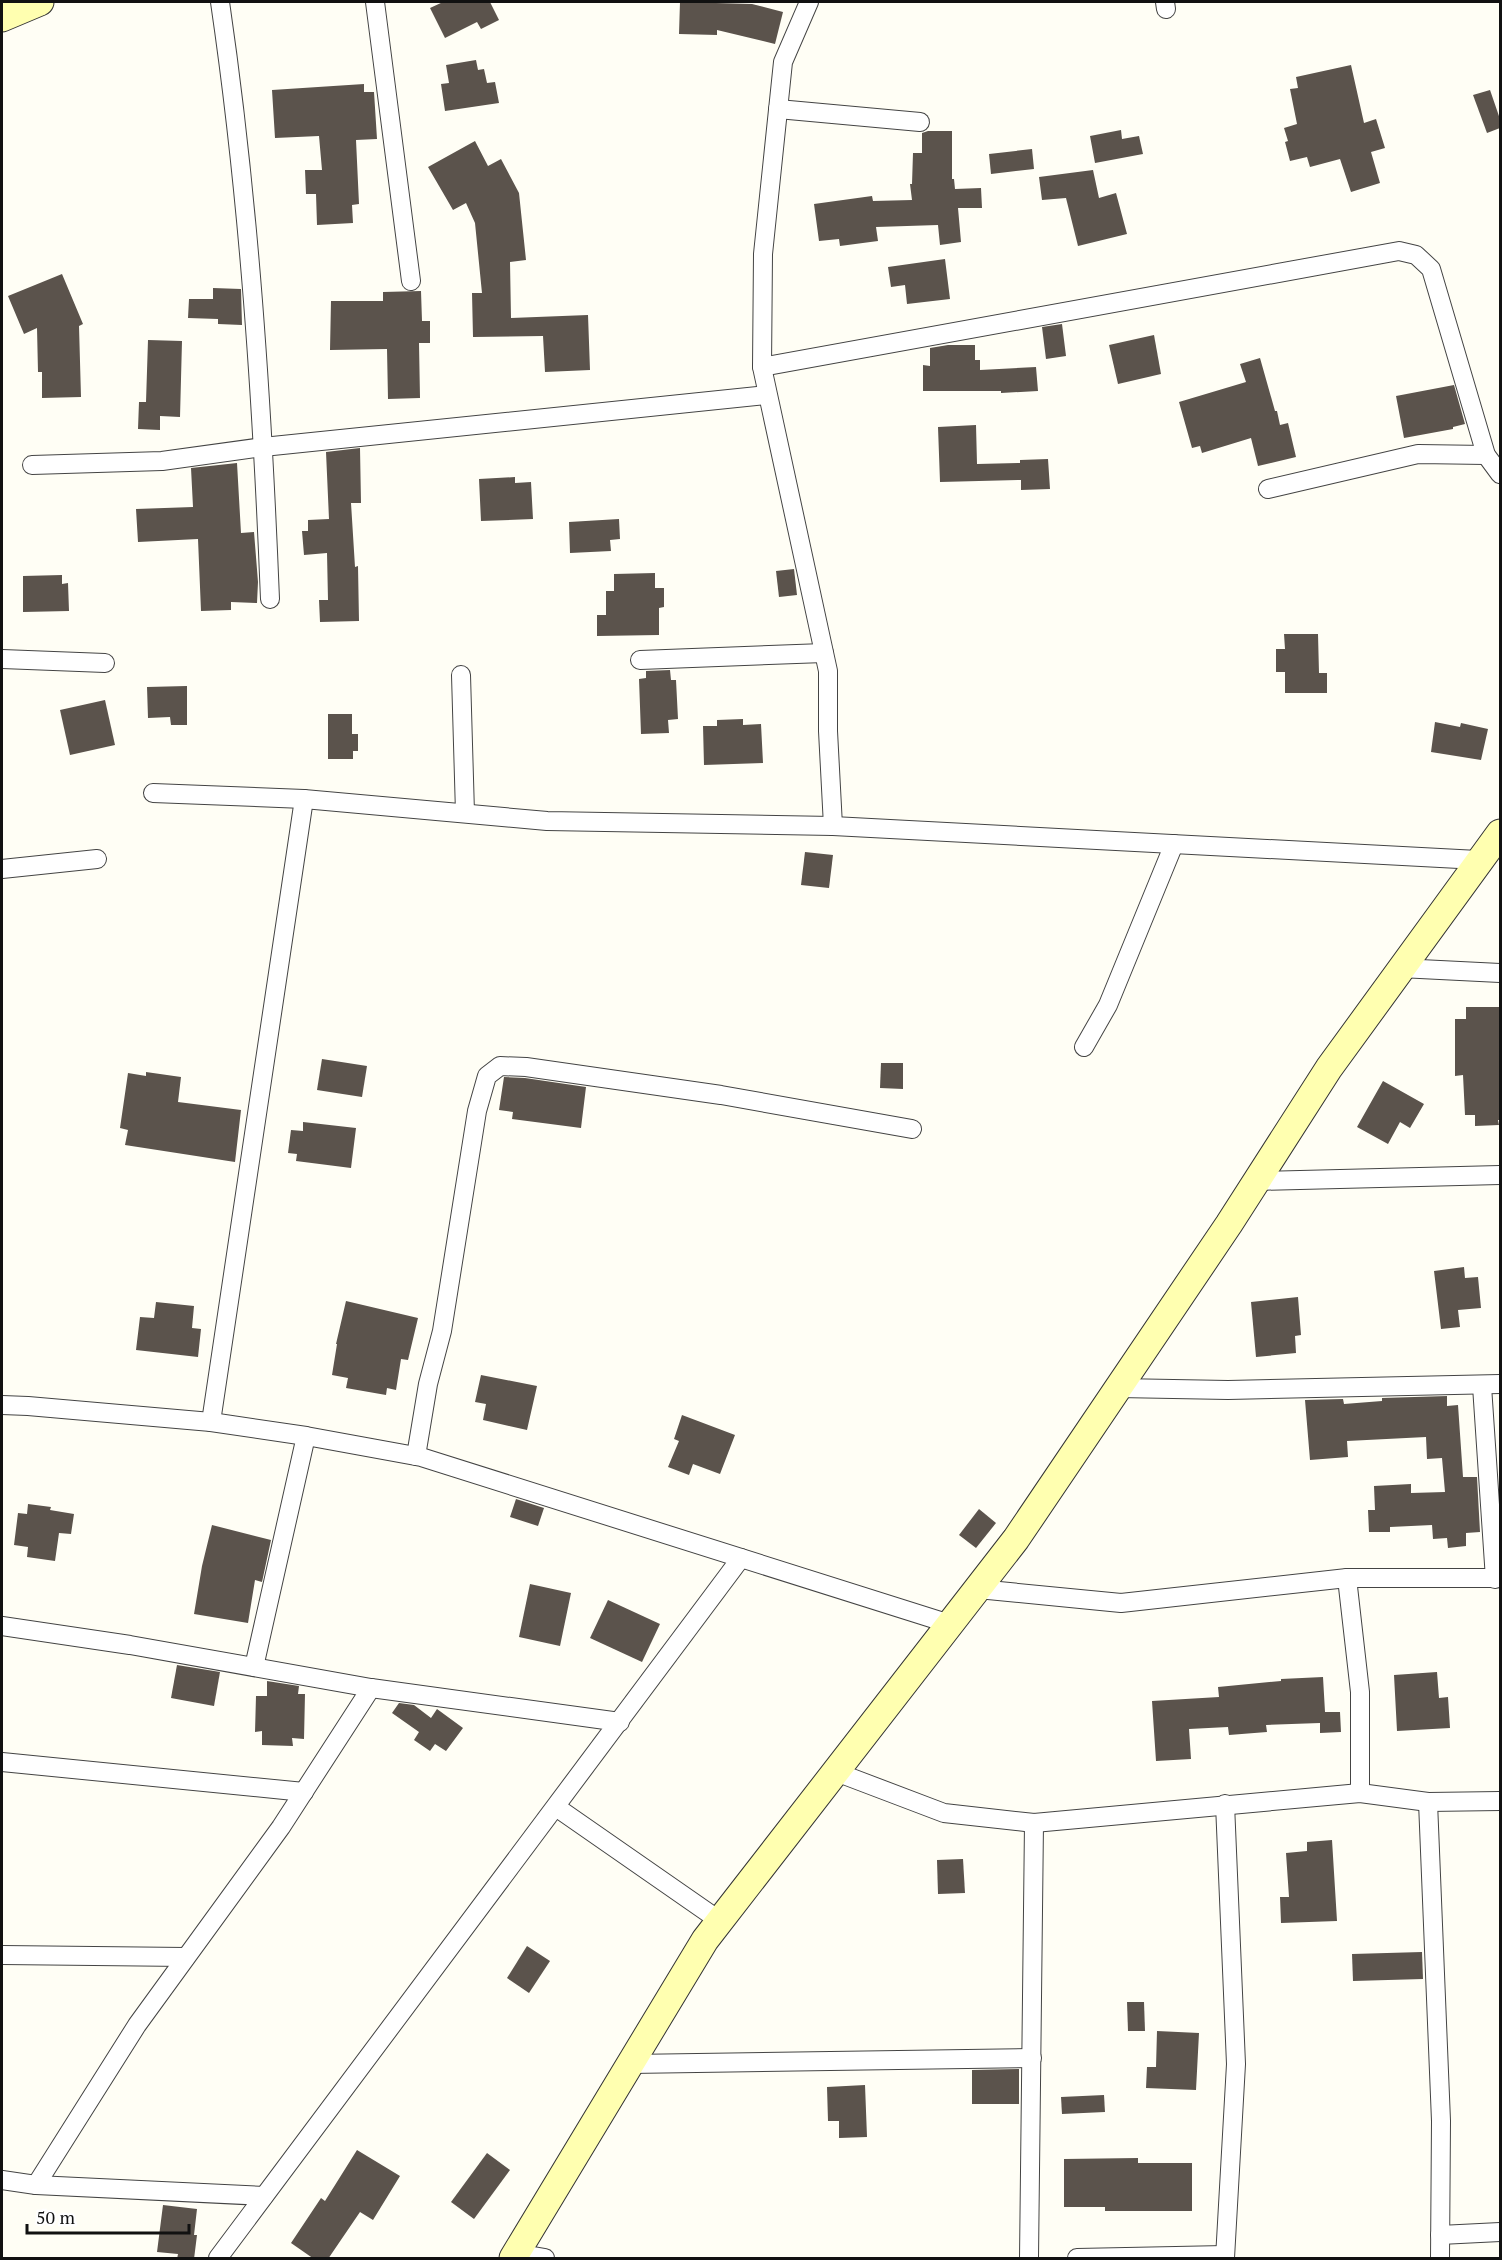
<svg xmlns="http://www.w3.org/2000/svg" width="1502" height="2260" font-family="'PT Serif',serif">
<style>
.building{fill:#5b534c}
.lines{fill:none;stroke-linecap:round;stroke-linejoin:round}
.street-casing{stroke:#444;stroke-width:20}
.secondary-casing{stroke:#333;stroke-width:29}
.street{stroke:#fff;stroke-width:18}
.secondary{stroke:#ffffb0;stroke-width:27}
</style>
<rect width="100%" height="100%" fill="#fffef5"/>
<!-- building -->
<g class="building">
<polygon points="443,2 490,2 499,20 481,29 477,22 445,38 430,8"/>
<polygon points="680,2 752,4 783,12 775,44 717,30 717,35 679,34"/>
<polygon points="476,60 478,70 484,69 487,83 495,82 499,103 445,111 441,84 449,83 446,65"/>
<polygon points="1351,65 1364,123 1376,119 1385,148 1371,152 1380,183 1351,192 1340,159 1310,167 1307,157 1290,161 1285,142 1288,141 1284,128 1297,124 1290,89 1298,88 1296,77"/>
<polygon points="364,84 364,92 374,92 377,139 356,140 359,204 352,205 353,223 317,225 316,194 306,194 305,170 322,170 319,136 275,138 272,90"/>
<polygon points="1490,90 1500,119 1500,128 1487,133 1473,95"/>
<polygon points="1121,130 1122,139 1139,136 1143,154 1095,163 1090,136"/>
<polygon points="928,131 952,131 952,179 954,179 955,189 981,188 982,208 958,208 961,242 940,245 938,225 876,227 878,241 840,246 839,239 819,241 814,204 872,196 873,201 912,200 910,184 912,184 913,153 922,153 922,133"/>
<polygon points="475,141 488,166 501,159 519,193 526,260 510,262 511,318 588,315 590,370 545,372 543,336 473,337 472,293 482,293 475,223 466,203 453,210 428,167"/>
<polygon points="1032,149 1034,169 991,174 989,154"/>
<polygon points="1093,170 1099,198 1116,193 1127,234 1078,246 1066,198 1042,200 1039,177"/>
<polygon points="945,259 950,299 907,304 905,285 891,287 888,267"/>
<polygon points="62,274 83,324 79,326 81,397 42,398 42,372 38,372 37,328 24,334 8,296"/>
<polygon points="213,288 241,289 242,325 218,324 218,319 188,318 189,299 213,299"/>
<polygon points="421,291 422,321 430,321 430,343 419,343 420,398 388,399 387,349 330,350 331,301 383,301 383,292"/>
<polygon points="1062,324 1066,356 1046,359 1042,327"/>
<polygon points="1154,335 1161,374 1118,384 1109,345"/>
<polygon points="148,340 182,341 180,417 160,416 160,430 138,429 139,402 146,402"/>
<polygon points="948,345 975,345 975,360 980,360 980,370 1036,367 1038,391 1001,393 1001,391 923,391 923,365 930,366 930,348"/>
<polygon points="1260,358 1275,411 1277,411 1280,425 1288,423 1296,457 1258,466 1251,438 1202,453 1200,446 1192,448 1179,402 1246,382 1240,364"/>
<polygon points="1454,385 1465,424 1453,427 1453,429 1404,438 1396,396"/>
<polygon points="976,425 977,464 1020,463 1020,460 1048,459 1050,489 1021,490 1021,480 940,482 938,427"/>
<polygon points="360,448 361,503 351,503 355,567 358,566 359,621 320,622 319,600 328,600 327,553 304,555 302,531 308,531 308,520 329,519 326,452"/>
<polygon points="237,463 241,533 254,532 258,582 257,603 231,602 231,610 201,611 198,539 138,542 136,509 193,507 191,468"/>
<polygon points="515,477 515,483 531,482 533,519 481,521 479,479"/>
<polygon points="619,519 620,539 610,540 611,551 570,553 569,522"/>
<polygon points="794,569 797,595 779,597 776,571"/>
<polygon points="655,573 655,588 664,588 664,607 659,608 659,635 597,636 597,615 606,615 606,591 614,591 614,574"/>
<polygon points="62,575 62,584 68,583 69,611 23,612 23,576"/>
<polygon points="1284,634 1318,634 1319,673 1327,673 1327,693 1285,693 1285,672 1276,672 1276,649 1285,649"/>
<polygon points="670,670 671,680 676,680 678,719 668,720 669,733 641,734 639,679 646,678 646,671"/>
<polygon points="187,686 187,725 171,725 170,717 148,718 147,687"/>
<polygon points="105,700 115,745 70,755 60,710"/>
<polygon points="328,714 352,714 352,734 358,734 358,751 353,751 353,759 328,759"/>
<polygon points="743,719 743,725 761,724 763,763 704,765 703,726 717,726 717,720"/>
<polygon points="1435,722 1460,727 1461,723 1488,729 1481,760 1431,752"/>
<polygon points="805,852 833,855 829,888 801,885"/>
<polygon points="1466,1007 1500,1007 1500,1120 1498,1120 1499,1125 1475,1126 1475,1115 1465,1115 1463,1075 1455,1076 1455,1019 1466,1019"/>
<polygon points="322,1059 367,1066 362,1097 317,1090"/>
<polygon points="881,1063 903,1063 903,1089 880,1088"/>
<polygon points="146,1072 181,1077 178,1102 241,1110 235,1162 125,1145 128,1130 120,1128 128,1073 146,1076"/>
<polygon points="504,1077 525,1078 586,1087 581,1128 512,1119 513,1112 499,1110"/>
<polygon points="1383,1081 1424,1104 1410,1128 1400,1122 1388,1144 1357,1127"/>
<polygon points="303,1122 356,1128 351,1168 296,1161 297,1154 288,1153 291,1130 303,1131"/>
<polygon points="1464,1267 1465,1278 1478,1277 1481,1308 1458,1310 1460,1327 1441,1329 1434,1271"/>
<polygon points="1298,1297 1301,1335 1295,1336 1296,1353 1256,1357 1251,1302"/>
<polygon points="346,1301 418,1318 408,1360 401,1359 396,1390 387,1388 386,1395 346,1388 348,1378 332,1375 337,1344 336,1344"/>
<polygon points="156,1302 194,1306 192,1328 201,1329 198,1357 136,1350 140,1317 154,1318"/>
<polygon points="481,1375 537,1386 527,1430 483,1420 486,1404 475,1402"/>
<polygon points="1447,1396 1447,1406 1458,1405 1463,1477 1477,1477 1480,1532 1466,1533 1466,1546 1448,1548 1447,1538 1433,1539 1432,1525 1390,1527 1390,1532 1369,1532 1368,1510 1375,1510 1374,1486 1411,1484 1411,1493 1445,1492 1442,1458 1427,1459 1426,1437 1347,1441 1348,1457 1310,1460 1305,1400 1343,1399 1344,1404 1382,1401 1382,1398"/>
<polygon points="682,1415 735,1435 720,1474 693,1464 689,1475 668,1467 679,1441 674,1439"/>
<polygon points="516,1499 544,1508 538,1526 510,1517"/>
<polygon points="28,1504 51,1507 50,1510 74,1514 71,1534 59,1533 55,1561 27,1557 28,1547 14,1545 18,1513 27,1514"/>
<polygon points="979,1509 996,1523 976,1548 959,1535"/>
<polygon points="212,1525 271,1540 262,1582 255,1580 248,1623 194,1614 202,1566"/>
<polygon points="530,1584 571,1593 560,1646 519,1637"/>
<polygon points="608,1600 660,1624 642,1662 590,1638"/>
<polygon points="177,1665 220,1672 214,1706 171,1698"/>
<polygon points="1437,1672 1439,1698 1448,1697 1450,1728 1397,1731 1394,1675"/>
<polygon points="1323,1677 1325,1712 1340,1712 1341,1732 1320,1733 1320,1723 1266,1725 1267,1732 1229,1735 1228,1727 1189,1729 1191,1759 1156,1761 1152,1701 1219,1697 1218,1687 1281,1681 1281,1679"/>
<polygon points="267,1681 299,1686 298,1694 305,1694 304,1739 292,1738 293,1746 262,1745 262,1731 255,1732 256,1696 267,1696"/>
<polygon points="399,1703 414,1705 431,1718 437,1709 463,1728 446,1751 435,1744 430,1751 414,1740 419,1732 392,1713"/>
<polygon points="1332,1840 1337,1921 1281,1923 1280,1897 1289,1897 1286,1853 1307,1851 1307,1842"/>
<polygon points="963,1859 965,1893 938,1894 937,1860"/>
<polygon points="527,1946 550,1961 529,1993 507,1978"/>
<polygon points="1422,1952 1423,1979 1353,1981 1352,1954"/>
<polygon points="1127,2002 1144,2002 1145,2031 1128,2031"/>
<polygon points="1157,2031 1199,2033 1196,2090 1146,2088 1147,2067 1156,2067"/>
<polygon points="1019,2069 1019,2104 972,2104 972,2070"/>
<polygon points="865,2085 867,2137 839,2138 839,2121 828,2121 827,2087"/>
<polygon points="1104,2095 1105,2112 1062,2114 1061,2097"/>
<polygon points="357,2150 400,2176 373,2220 360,2212 328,2259 314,2259 291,2243 321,2198 325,2201"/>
<polygon points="487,2153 510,2170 474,2219 451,2202"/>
<polygon points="1138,2158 1138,2163 1192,2163 1192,2211 1105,2211 1105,2207 1064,2207 1064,2159"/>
<polygon points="163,2205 197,2209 194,2235 197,2235 194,2259 177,2259 178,2254 157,2252"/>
</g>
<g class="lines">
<defs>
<g id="street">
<path d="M220 2C249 200 262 399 270 599"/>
<polyline points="375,2 411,281"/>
<polyline points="809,2 783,62 763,254 762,367 828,671 828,731 833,826"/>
<polyline points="1165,2 1166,9"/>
<polyline points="778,109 920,122"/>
<polyline points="762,367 1399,251 1416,255 1431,269 1486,455 1500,474"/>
<polyline points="32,465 162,461 263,447 767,395"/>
<polyline points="1268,489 1418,454 1486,455"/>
<polyline points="2,659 105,663"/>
<polyline points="640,660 824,653"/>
<polyline points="461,675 465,813"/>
<polyline points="153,793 304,799 547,821 833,826 1478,860"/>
<polyline points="2,869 97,859"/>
<polyline points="1400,968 1500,973"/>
<polyline points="1084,1047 1108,1005 1174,844"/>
<polyline points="1256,1181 1500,1175"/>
<polyline points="1482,1386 1495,1579"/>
<polyline points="1118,1388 1228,1390 1500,1384"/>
<polyline points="2,1405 28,1406 211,1422 306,1436 421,1457 950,1624"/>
<polyline points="211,1422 304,799"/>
<polyline points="416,1456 428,1384 442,1331 477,1111 487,1076 500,1066 526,1067 721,1095 912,1129"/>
<polyline points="1347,1578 1360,1692 1360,1793"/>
<polyline points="978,1589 1121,1603 1347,1578 1500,1578"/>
<polyline points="2,1626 130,1645 371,1688 620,1722"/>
<polyline points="254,1667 306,1436"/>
<polyline points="2,1762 304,1792"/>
<polyline points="836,1772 944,1813 1034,1823 1360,1793 1428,1802 1500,1801"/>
<polyline points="1428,1802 1441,2121 1440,2258"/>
<polyline points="1225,1804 1236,2064 1225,2258"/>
<polyline points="556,1807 720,1921"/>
<polyline points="2,1955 186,1957"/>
<polyline points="630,2064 1032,2058"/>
<polyline points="2,2180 36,2185 264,2196"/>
<polyline points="36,2185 137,2025 281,1827 371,1688"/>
<polyline points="1440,2235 1500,2232"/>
<polyline points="516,2253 545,2258"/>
<polyline points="218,2258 741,1558"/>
<polyline points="1029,2258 1034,1823"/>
<polyline points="1077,2258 1225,2255"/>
</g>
<g id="secondary">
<polyline points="2,18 40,2"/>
<polyline points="513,2258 705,1940 1016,1539 1229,1224 1329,1068 1500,833"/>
</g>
</defs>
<!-- street casing -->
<use href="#street" class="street-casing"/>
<!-- secondary casing -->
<use href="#secondary" class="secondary-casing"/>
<!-- street -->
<use href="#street" class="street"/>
<!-- secondary -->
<use href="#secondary" class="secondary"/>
</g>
<!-- border -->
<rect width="1502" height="2260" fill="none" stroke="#111111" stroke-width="6"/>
<!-- scale -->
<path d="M27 2224v9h162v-9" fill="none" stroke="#111111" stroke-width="3"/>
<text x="36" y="2224" font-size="18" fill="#111111" stroke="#ffffff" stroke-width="4.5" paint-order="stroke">50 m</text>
</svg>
